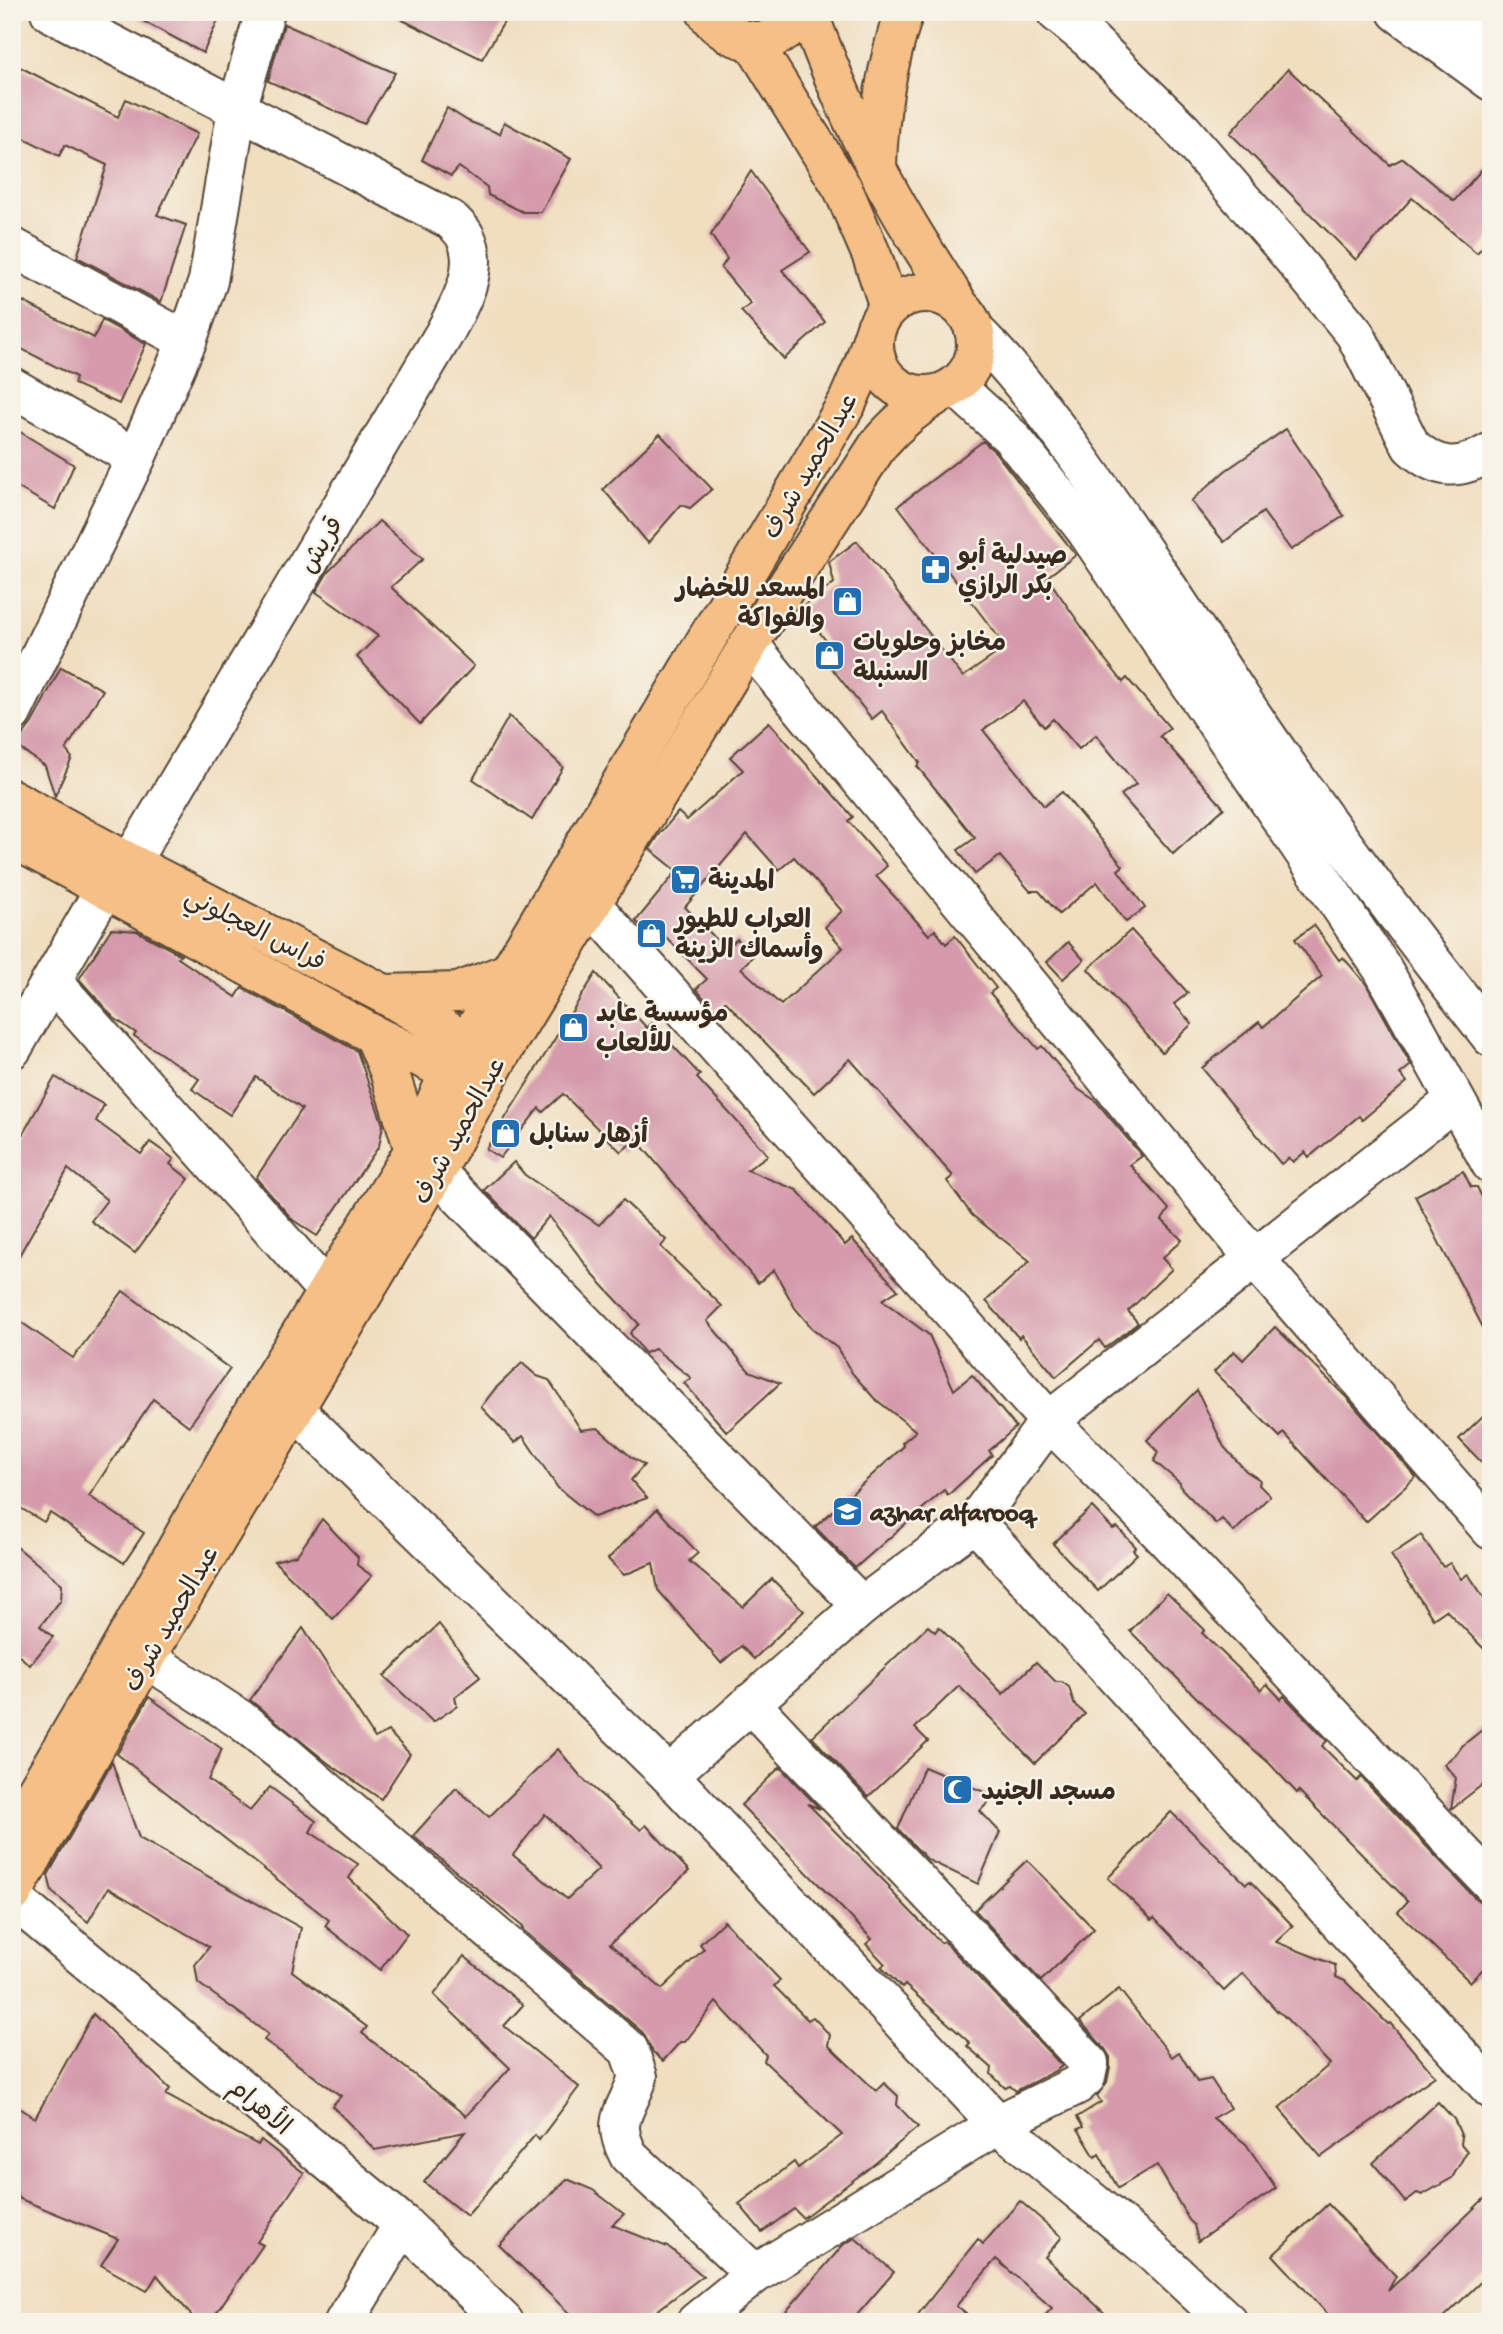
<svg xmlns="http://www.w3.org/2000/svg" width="1503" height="2334" font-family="'Gochi Hand','Playpen Sans Arabic',sans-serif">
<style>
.building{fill:#d59bac;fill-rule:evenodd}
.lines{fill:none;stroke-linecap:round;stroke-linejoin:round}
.minor-casing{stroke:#564536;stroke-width:42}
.major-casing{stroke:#564536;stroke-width:42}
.minor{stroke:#fff;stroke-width:38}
.major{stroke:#f5bf86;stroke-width:38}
.labels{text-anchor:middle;stroke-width:5;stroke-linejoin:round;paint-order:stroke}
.street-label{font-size:26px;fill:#3b2a1e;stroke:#f7f3e8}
.poi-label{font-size:26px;font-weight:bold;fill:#3b2a1e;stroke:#f7f3e8;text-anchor:start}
</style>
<rect width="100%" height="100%" fill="#f7f3e8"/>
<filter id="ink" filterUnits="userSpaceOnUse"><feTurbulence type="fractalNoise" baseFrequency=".0143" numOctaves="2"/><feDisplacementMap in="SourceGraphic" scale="14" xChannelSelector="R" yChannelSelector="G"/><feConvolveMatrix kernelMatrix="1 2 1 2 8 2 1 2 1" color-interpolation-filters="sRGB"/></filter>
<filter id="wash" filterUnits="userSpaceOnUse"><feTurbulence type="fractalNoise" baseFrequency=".00686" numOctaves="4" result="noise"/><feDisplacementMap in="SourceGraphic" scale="28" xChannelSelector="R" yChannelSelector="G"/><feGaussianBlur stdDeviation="1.57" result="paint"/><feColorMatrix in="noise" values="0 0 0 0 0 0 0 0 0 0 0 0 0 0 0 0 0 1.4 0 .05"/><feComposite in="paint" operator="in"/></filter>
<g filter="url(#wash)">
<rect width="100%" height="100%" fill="#f0debf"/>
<g id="blocks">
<!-- building -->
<g class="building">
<polygon points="126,12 222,12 203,53"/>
<polygon points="386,12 510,12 482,59"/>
<polygon points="284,24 395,73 364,124 268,81"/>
<polygon points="12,63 118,117 126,99 197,134 157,215 186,225 161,302 77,257 107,165 65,145 59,156 12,132"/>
<polygon points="1288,69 1390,165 1403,158 1454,201 1491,159 1491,237 1477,253 1412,198 1356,260 1230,133"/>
<polygon points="447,108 468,121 500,134 504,122 571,159 541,212 523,212 488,195 487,187 459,167 451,176 422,160"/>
<polygon points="751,171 810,252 782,270 825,322 784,359 741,311 751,304 721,268 727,259 711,235"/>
<polygon points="12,296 94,338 102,320 146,344 119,404 74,384 76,377 12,344"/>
<polygon points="12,427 74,465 55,509 12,484"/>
<polygon points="1286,429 1344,516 1291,550 1263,512 1224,542 1191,501 1225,471"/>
<polygon points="660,434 712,489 690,508 681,505 648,543 603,489"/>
<polygon points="983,441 995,452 1076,555 1047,577 1100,653 1123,682 1127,678 1170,728 1160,736 1224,808 1173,854 1121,795 1136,784 1096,735 1079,749 1053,719 1044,727 1023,701 983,730 1044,806 1062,792 1123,866 1118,870 1145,908 1126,922 1097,882 1059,914 1039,891 1030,891 1000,856 975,874 958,850 975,838 917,766 920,763 882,711 872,719 823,657 833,650 801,608 834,583 829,562 857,541 963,677 1006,647 898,506"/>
<polygon points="379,521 423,559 391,587 474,666 420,724 357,657 378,636 316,592 328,572"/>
<polygon points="61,667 103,690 66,750 72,758 55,796 45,766 15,745 32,723"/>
<polygon points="509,716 563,767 532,820 473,779"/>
<path d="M769 722 853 817 848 821 887 866 876 876 929 935 935 930 946 944 955 936 996 988 990 993 1038 1049 1042 1046 1078 1089 1096 1101 1142 1156 1130 1165 1169 1209 1162 1220 1182 1240 1162 1258 1172 1269 1128 1311 1138 1323 1105 1348 1099 1340 1056 1377 1021 1335 1019 1338 986 1301 1030 1261 972 1215 947 1181 953 1176 850 1059 814 1093 725 1001 716 1010 707 1002 696 989 707 979 663 934 657 942 636 921 677 871 650 849 659 835 678 812 687 820 743 770 730 757ZM747 834 779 870 794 857 842 911 825 927 843 948 781 1005 741 968 753 956 737 939 726 949 685 907Z"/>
<polygon points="1314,925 1339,960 1343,957 1366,984 1411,1065 1400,1074 1407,1082 1362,1120 1359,1116 1309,1157 1305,1152 1293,1162 1289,1158 1281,1164 1202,1068 1259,1022 1263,1027 1322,976 1295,939"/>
<polygon points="111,929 137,931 181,955 178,958 236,997 242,988 357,1051 383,1125 379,1146 317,1236 293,1220 256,1178 302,1109 256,1077 230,1115 192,1089 199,1079 134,1036 136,1033 114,1018 79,979"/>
<polygon points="1131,930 1188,993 1174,1004 1192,1024 1162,1052 1088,969"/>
<polygon points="1068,942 1084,960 1063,979 1047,962"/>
<polygon points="596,973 647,1028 652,1023 700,1075 697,1078 768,1155 747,1170 797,1190 845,1245 852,1239 898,1290 882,1300 929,1335 954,1390 972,1375 1016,1427 989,1451 992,1455 948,1495 944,1490 855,1568 815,1527 904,1446 902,1443 916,1431 874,1398 852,1373 837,1348 812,1328 795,1308 774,1270 758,1283 636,1139 621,1152 563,1094 543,1112 539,1108 500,1158 486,1149"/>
<polygon points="55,1077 104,1105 96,1121 141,1154 150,1142 174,1159 170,1164 189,1179 135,1253 91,1221 107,1200 68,1169 12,1268 12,1153"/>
<polygon points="514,1162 525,1175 599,1225 623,1200 666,1240 661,1247 722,1306 707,1321 749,1371 780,1383 727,1432 684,1383 691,1378 655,1349 645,1353 643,1351 630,1333 639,1324 595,1277 549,1216 531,1238 484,1190"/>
<polygon points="1463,1171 1471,1187 1477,1187 1491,1215 1491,1343 1415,1196"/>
<polygon points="123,1291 230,1369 189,1426 153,1399 89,1496 144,1533 124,1563 50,1513 44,1522 12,1503 12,1316 73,1358"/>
<polygon points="1275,1327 1347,1398 1416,1477 1366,1522 1284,1433 1280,1437 1214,1372 1234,1351 1243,1360"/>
<polygon points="522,1363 537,1376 549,1380 581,1430 598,1428 631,1457 644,1465 631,1480 647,1498 594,1517 558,1488 523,1436 515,1443 481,1407 495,1389"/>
<polygon points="1197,1390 1224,1447 1246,1471 1260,1480 1259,1485 1270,1496 1234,1532 1222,1519 1216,1524 1181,1488 1180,1483 1154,1461 1158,1452 1147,1440"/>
<polygon points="1491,1408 1491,1472 1459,1439"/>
<polygon points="1092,1507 1113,1529 1117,1527 1136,1547 1133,1550 1137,1554 1098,1591 1053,1544"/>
<polygon points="657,1509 698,1553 689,1561 743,1607 772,1579 804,1611 754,1659 741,1646 721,1663 658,1590 653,1563 624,1575 608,1559"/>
<polygon points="322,1519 358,1557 357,1565 372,1576 333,1619 274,1561 297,1555"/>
<polygon points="1421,1535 1443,1567 1450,1563 1461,1579 1468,1574 1491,1608 1491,1656 1446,1610 1433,1619 1391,1555"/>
<polygon points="12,1543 62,1584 61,1600 40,1626 53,1637 30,1665 17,1654 12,1659"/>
<polygon points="1167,1593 1205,1630 1202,1633 1261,1690 1267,1684 1281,1699 1284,1696 1327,1741 1322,1746 1357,1781 1361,1777 1475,1898 1491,1910 1491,1961 1470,1982 1398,1912 1408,1901 1299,1791 1297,1793 1269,1763 1211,1712 1130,1631"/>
<polygon points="439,1624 480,1677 455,1697 457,1706 433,1722 384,1676"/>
<polygon points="928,1626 935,1632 939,1627 1003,1694 1036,1662 1056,1682 1062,1682 1069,1687 1074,1704 1085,1714 1035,1763 959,1686 915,1728 928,1741 868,1797 812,1737"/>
<polygon points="303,1628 375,1738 388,1731 410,1754 381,1799 328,1763 250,1700"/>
<polygon points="149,1697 222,1749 208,1780 250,1811 270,1787 316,1821 310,1832 358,1864 349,1878 407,1934 380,1970 325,1926 329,1920 117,1754"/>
<polygon points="1491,1723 1491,1778 1451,1809 1456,1778 1444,1764 1457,1753 1463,1745"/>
<path d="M558 1749 582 1778 641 1830 646 1825 689 1871 610 1944 662 1989 704 1949 700 1944 724 1921 780 1980 774 1986 808 2020 813 2017 830 2035 828 2045 876 2091 884 2083 898 2096 897 2105 918 2127 872 2166 803 2218 794 2209 762 2232 739 2204 794 2162 798 2168 842 2135 764 2061 766 2055 716 2002 685 2042H680L663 2061 653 2052 643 2033 522 1929 523 1927 413 1836 456 1788 489 1817ZM545 1814 599 1869 567 1899 513 1855Z"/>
<polygon points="112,1762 139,1838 301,1928 292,1971 367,2027 362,2033 466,2116 510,2068 434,1995 464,1956 523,2005 504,2026 579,2087 539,2140 535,2135 467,2216 424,2182 465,2132 375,2150 332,2106 341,2096 264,2040 268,2034 198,1983 195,1965 209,1947 108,1888 88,1922 52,1892 48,1875"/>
<polygon points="780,1767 820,1809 808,1804 890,1887 889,1889 941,1943 944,1941 1062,2066 1057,2070 1016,2091 1010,2086 1005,2088 991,2074 992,2068 967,2046 970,2043 905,1985 902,1988 881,1967 885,1964 866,1944 872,1939 741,1805"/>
<polygon points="924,1767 994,1796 980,1811 1000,1832 978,1884 928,1860 898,1829"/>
<polygon points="1171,1812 1246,1884 1250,1881 1293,1926 1276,1942 1335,1965 1336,1977 1345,1981 1388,2024 1390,2023 1435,2076 1321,2157 1279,2108 1330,2064 1283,2015 1278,2012 1243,1973 1224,1991 1154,1918 1152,1920 1108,1878"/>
<polygon points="1027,1860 1094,1929 1041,1981 975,1910"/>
<polygon points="1119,1989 1172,2057 1179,2052 1197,2082 1211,2079 1230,2108 1213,2118 1246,2144 1276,2188 1198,2241 1194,2225 1189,2220 1157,2165 1118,2188 1099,2154 1095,2157 1078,2129 1083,2127 1077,2117 1101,2102 1097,2096 1107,2082 1110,2067 1110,2057 1105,2049 1080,2021"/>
<polygon points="93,2014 170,2089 166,2095 258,2145 261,2140 304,2173 257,2242 263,2245 210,2322 197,2322 157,2275 147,2291 101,2265 118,2239 18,2198 12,2179 12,2103 35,2118"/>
<polygon points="1438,2102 1454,2119 1462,2137 1461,2144 1467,2151 1452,2178 1422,2195 1417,2193 1405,2202 1373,2163"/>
<polygon points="567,2179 593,2190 624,2214 612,2225 670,2248 703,2276 642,2322 578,2322 499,2245"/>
<polygon points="1491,2192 1491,2272 1439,2322 1335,2322 1273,2255 1328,2204 1396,2276 1388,2291"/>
<polygon points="1020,2201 1062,2237 1045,2257 1114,2322 1039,2322 1052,2308 996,2259 956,2306 976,2322 912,2322 978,2239 983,2244"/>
<polygon points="855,2238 894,2272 851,2322 777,2322 843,2245"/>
</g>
</g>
</g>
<g filter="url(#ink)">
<use href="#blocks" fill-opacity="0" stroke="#564536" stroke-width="2"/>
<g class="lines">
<defs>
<g id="minor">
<path d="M50 12 451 220C456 225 462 230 465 236 482 268 459 306 444 334L130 863"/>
<path d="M1056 12 1089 39 1182 130 1280 243 1355 334 1411 446C1438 471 1459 471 1491 452"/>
<polyline points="1397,12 1491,81"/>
<polyline points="1451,12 1491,41"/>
<polyline points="12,247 187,341"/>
<path d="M974 330C1013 368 1045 412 1077 456 1134 535 1187 616 1240 697 1318 814 1404 926 1491 1037"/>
<polyline points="955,386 1011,437 1085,529 1382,968 1491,1164"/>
<polyline points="12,387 136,458"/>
<polyline points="749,644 1254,1258 1491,1530"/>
<polyline points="12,713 136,458 187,341 208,281 237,109 265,12"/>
<polyline points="592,905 1049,1421 1150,1522 1491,1883"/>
<polyline points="53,982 327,1291"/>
<polyline points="12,1049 105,888"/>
<polyline points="436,1172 862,1606"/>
<polyline points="268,1391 294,1409 669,1775 998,2124 1153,2252 1228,2322"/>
<polyline points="975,1522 1491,2089"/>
<path d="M146 1658 241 1720 285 1755 629 2050 638 2077C627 2112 609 2119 629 2156L755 2274"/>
<polyline points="669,1775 862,1606 975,1522 1049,1421 1455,1100"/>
<polyline points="12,1898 403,2224 504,2322"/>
<polyline points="344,2322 403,2224"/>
<polyline points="696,2322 755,2274 998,2124 1077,2085 1086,2077 1089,2063 750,1703"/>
</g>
<g id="major">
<path d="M706 12C729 48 780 53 801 12"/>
<path d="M808 12C828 66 850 119 877 169 901 216 929 259 957 302"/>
<polyline points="752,41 843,189 872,256 889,307"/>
<path d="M877 168C878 114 887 64 904 12"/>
<circle cx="925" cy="344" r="51"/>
<polyline points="12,799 130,863 384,994 489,1055"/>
<polyline points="12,838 374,1035 474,1084"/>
<polyline points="384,994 458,992 507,973"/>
<polyline points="374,1035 389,1071 414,1150"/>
<polyline points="12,1832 114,1660 266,1390 414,1150 450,1071 847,403 863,366 876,327"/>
<path d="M12 1894 146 1658 436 1172 497 1060 749 644 879 444C897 423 916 407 940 393"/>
</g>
</defs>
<!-- minor casing -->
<use href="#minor" class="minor-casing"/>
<!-- major casing -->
<use href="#major" class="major-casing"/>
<!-- minor -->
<use href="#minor" class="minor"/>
<!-- major -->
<use href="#major" class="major"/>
</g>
</g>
<!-- icons -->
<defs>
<symbol id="pharmacy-square" viewBox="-11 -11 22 22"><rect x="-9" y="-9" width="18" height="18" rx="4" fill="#1f6fb2" stroke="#f7f3e8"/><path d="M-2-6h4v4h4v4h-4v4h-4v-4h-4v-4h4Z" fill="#fff"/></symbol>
<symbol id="shop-square" viewBox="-11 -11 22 22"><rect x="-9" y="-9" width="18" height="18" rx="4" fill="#1f6fb2" stroke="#f7f3e8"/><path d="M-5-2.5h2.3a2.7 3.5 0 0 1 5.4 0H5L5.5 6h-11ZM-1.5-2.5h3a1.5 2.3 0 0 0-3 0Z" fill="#fff"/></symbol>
<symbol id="supermarket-square" viewBox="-11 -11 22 22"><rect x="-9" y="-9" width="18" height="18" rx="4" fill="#1f6fb2" stroke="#f7f3e8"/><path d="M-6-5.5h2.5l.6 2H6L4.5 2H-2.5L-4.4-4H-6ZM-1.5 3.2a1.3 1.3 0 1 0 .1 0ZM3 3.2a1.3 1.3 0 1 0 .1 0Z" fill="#fff"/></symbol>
<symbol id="school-square" viewBox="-11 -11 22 22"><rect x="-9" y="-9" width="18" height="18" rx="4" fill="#1f6fb2" stroke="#f7f3e8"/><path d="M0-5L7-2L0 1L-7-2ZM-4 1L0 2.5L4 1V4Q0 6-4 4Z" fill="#fff"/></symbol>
<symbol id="mosque-square" viewBox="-11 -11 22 22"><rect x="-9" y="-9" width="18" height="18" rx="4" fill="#1f6fb2" stroke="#f7f3e8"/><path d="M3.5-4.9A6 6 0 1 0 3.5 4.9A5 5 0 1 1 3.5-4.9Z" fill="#fff"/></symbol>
</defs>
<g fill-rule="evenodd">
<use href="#pharmacy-square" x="918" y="552" width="35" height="35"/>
<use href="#shop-square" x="830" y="584" width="35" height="35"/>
<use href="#shop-square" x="812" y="638" width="35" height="35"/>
<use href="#supermarket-square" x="668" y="862" width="35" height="35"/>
<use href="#shop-square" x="634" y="916" width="35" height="35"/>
<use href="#shop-square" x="556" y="1010" width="35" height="35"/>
<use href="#shop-square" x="488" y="1116" width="35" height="35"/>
<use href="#school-square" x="830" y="1494" width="35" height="35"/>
<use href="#mosque-square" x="940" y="1772" width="35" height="35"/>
</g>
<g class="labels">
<!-- street labels -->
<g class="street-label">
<text transform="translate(809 465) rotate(-60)" y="9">عبدالحميد شرف</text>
<text transform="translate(320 544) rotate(-59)" y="9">قريش</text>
<text transform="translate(256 928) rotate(27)" y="9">فراس العجلوني</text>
<text transform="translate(458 1130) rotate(-61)" y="9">عبدالحميد شرف</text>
<text transform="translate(170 1618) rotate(-60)" y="9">عبدالحميد شرف</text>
<text transform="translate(261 2106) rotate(40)" y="9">الأهرام</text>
</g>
<!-- poi labels -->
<g class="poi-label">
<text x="958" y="563">صيدلية أبو<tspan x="958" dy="30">بكر الرازي</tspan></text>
<text x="825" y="596" text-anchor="end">المسعد للخضار<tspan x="825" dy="30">والفواكة</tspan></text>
<text x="853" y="650">مخابز وحلويات<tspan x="853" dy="30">السنبلة</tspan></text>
<text x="708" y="888">المدينة</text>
<text x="675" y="927">العراب للطيور<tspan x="675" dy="30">وأسماك الزينة</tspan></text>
<text x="596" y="1021">مؤسسة عابد<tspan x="596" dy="30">للألعاب</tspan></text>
<text x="529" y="1142">أزهار سنابل</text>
<text x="870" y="1520">azhar alfarooq</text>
<text x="981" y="1799">مسجد الجنيد</text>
</g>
</g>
<!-- margin -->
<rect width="1503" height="2334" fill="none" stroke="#f7f3e8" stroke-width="42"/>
</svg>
